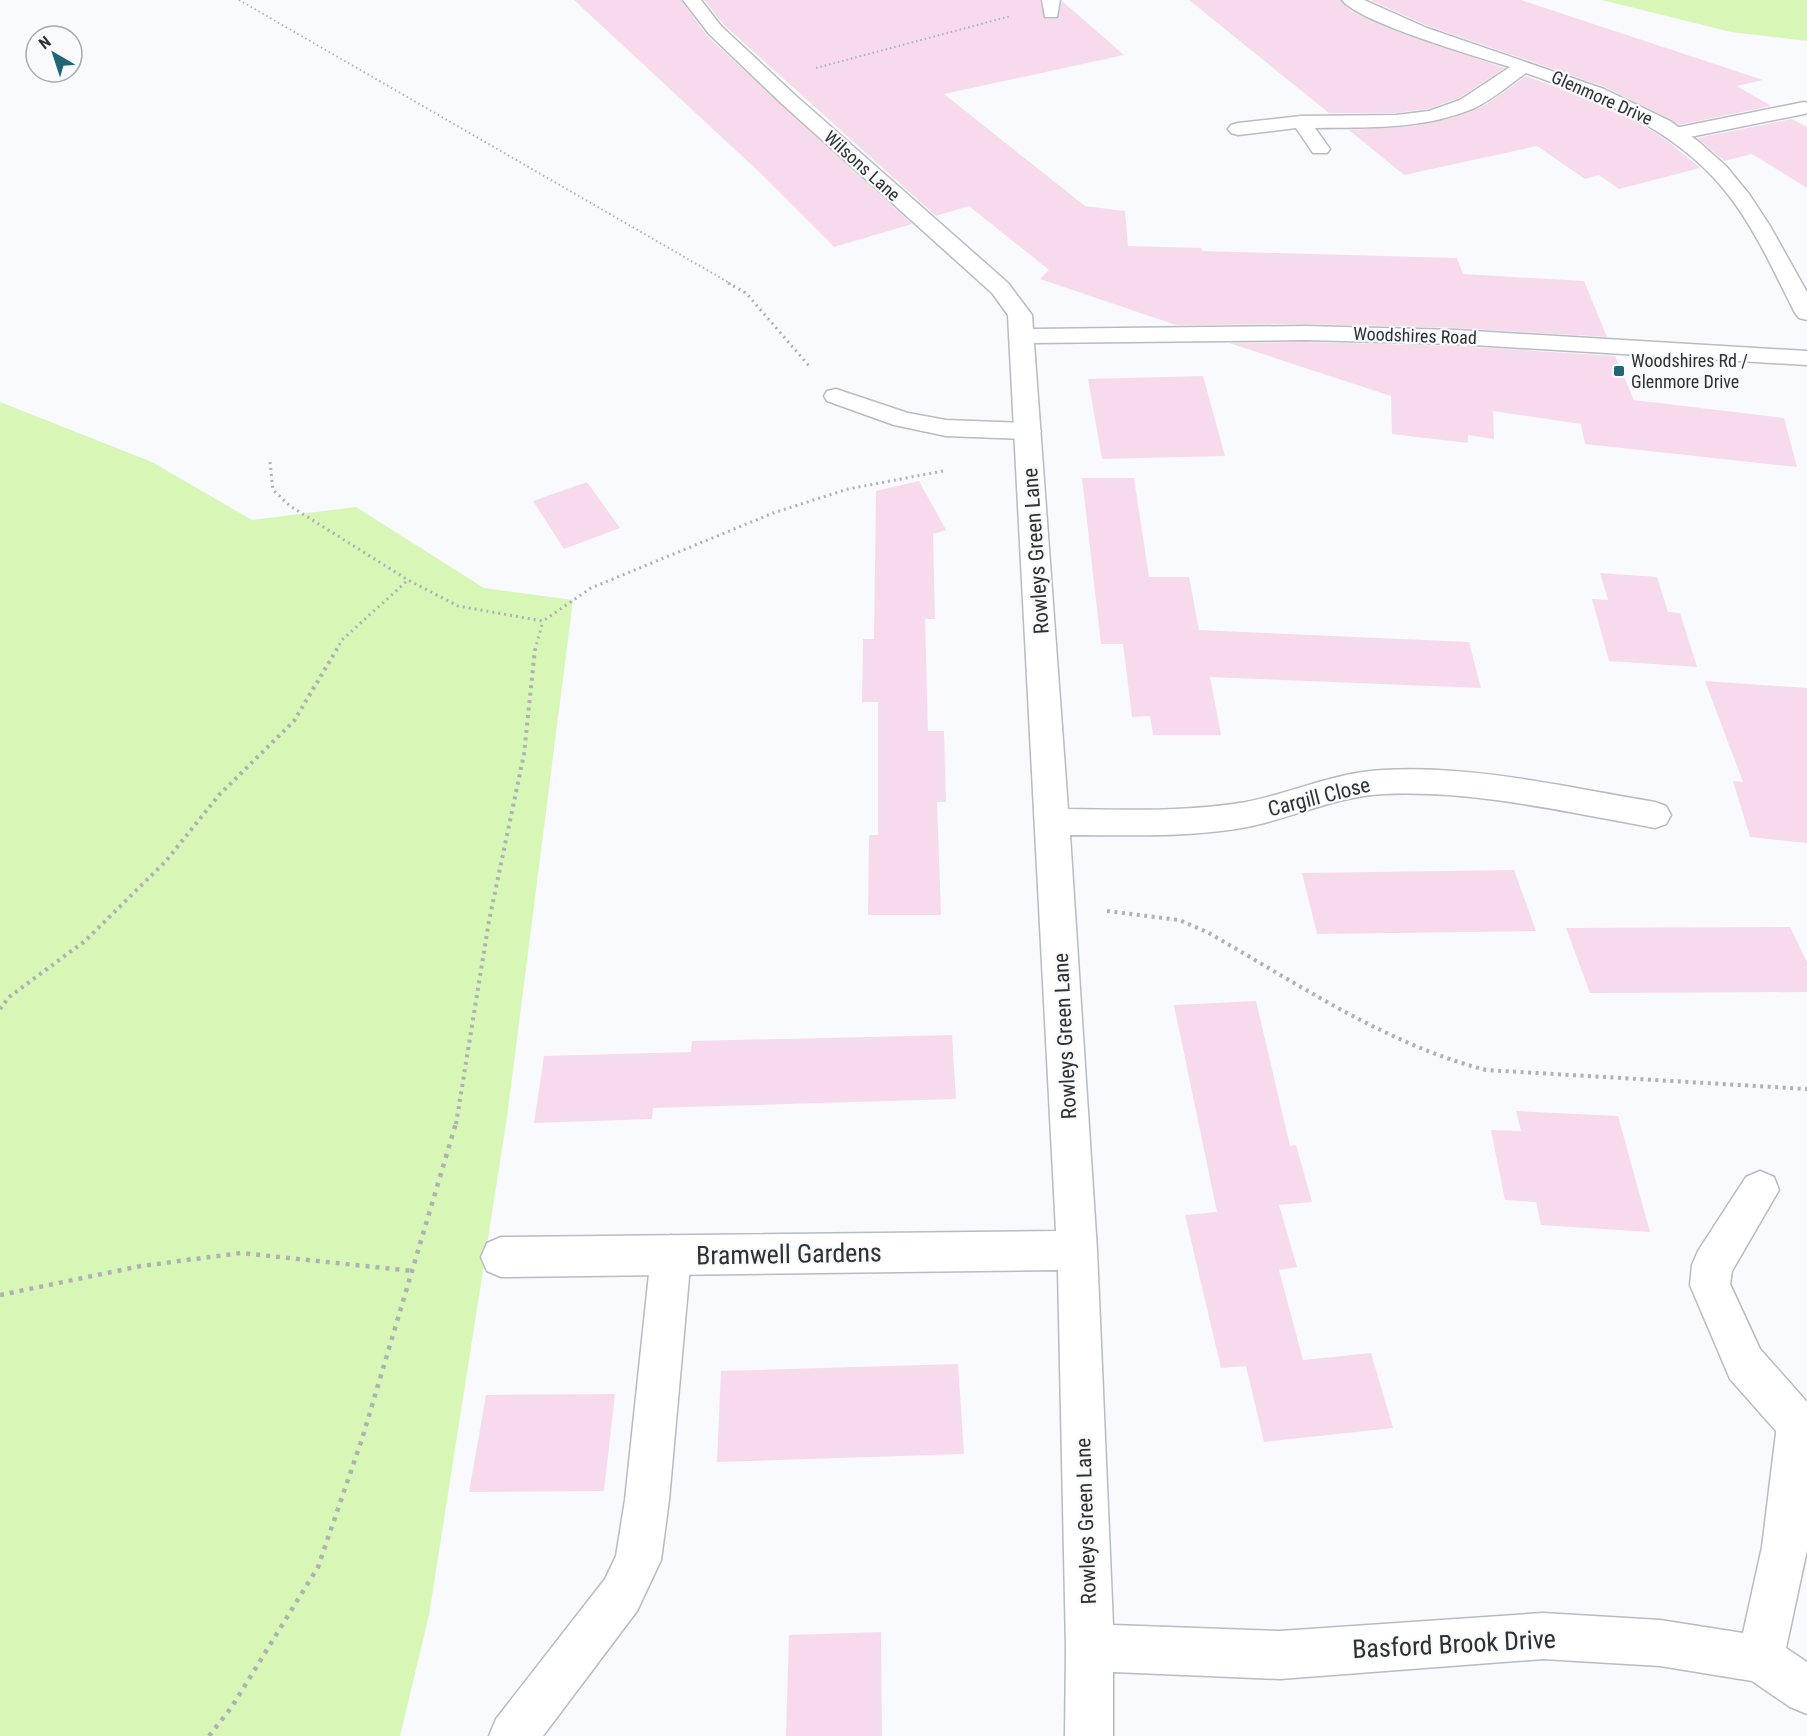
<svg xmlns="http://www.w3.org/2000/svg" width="1807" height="1736" font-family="'Roboto Condensed',sans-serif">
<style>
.green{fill:#d8f7b7}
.building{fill:#f7dbed}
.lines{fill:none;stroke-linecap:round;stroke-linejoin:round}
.lane-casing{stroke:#b6bbc4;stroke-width:3}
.street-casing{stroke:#b6bbc4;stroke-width:3}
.path-far3{stroke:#afb1b4;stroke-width:2;stroke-dasharray:1.5 3;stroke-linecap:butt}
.path-far2{stroke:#afb1b4;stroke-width:3;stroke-dasharray:2 4;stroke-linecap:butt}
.path-far1{stroke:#afb1b4;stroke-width:4;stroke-dasharray:3 4.5;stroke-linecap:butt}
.path{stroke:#afb1b4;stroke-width:4.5;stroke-dasharray:4 6;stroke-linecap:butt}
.lane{fill:#fff;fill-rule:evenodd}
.street{fill:#fff;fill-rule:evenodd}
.poi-dot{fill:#216677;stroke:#f8fafe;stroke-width:2}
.labels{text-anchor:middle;stroke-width:4.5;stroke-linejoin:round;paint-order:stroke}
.far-street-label{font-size:18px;fill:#2e3033;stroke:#f8fafe}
.far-poi-label{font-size:18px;fill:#2e3033;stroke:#f8fafe;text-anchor:start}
.street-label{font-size:21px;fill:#2e3033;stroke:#f8fafe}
.near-street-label{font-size:26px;fill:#2e3033;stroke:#f8fafe}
</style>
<rect width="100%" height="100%" fill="#f8fafe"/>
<!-- green -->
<g class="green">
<polygon points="1602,0 1807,0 1807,41 1731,32"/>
<polygon points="0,402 152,462 252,520 356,507 484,588 573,600 507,1117 429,1615 400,1736 0,1736"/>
</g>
<!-- building -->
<g class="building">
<polygon points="574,0 681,0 707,36 912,224 834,247 757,170"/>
<polygon points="704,0 1040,0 1045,19 1058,19 1062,1 1124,55 944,94 1085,206 1125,211 1128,246 1202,248 1202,251 1457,258 1463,274 1584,281 1607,337 1457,328 1306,324 1176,325 1040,279 1049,270 969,206 936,216 723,24"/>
<polygon points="1189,0 1340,0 1351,11 1393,30 1505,68 1459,98 1428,109 1396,113 1329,113"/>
<polygon points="1370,0 1521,0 1763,80 1737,86 1771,106 1679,125 1605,87 1428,26"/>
<polygon points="1526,76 1583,97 1639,123 1665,139 1700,168 1619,189 1599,175 1585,179 1537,146 1404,175 1349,130 1414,126 1453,118 1487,104"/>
<polygon points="1792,119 1807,127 1807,188 1752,154 1724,161 1697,138"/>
<polygon points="1306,342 1457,346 1615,356 1634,400 1784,418 1797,467 1585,444 1581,424 1493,411 1494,439 1468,435 1468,443 1392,434 1391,396 1229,343"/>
<polygon points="1203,376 1225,456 1102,459 1088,379"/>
<polygon points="1082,478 1134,478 1149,577 1189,577 1199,630 1469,642 1481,688 1210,677 1221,735 1153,735 1150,716 1132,717 1123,644 1101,644"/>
<polygon points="919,481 946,530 933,534 935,619 925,619 928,731 944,731 946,802 937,802 941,915 868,915 869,835 878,835 878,702 862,702 863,639 874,639 876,491"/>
<polygon points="587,482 620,528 564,549 533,501"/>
<polygon points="1600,573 1657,577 1668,612 1680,613 1697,667 1609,661 1592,599 1608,600"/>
<polygon points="1705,681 1807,688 1807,843 1750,837 1733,781 1743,782"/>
<polygon points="1514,870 1536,931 1317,934 1302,873"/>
<polygon points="1790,927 1807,962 1807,992 1590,993 1566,928"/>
<polygon points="1256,1001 1290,1146 1296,1145 1312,1202 1279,1205 1297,1267 1279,1270 1303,1360 1371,1353 1393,1428 1264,1442 1246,1366 1221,1368 1185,1215 1217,1212 1174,1005"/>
<polygon points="952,1035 956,1099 653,1108 652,1119 534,1123 544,1056 691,1052 692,1041"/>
<polygon points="1516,1111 1618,1116 1650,1232 1541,1225 1536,1202 1505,1200 1491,1130 1521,1131"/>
<polygon points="958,1364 964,1454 717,1462 721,1371"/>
<polygon points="615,1394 604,1491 469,1492 486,1395"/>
<polygon points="881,1632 882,1736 786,1736 789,1635"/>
</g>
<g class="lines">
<defs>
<g id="lane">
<polygon points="1804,102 1807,103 1807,113 1804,114 1675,140 1668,138 1665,134 1668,130 1675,128"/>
<polygon points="836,389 908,413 946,420 1028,423 1037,425 1041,431 1037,437 1028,439 946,436 894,425 827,401 824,396 827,391"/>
<polygon points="1760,1171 1774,1177 1779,1190 1732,1271 1730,1284 1760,1349 1807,1402 1807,1443 1799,1447 1784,1440 1730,1379 1690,1285 1692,1265 1698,1251 1746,1177"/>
<polygon points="671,1235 685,1241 691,1255 669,1500 661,1560 637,1611 543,1736 489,1736 496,1719 605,1579 616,1556 625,1500 651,1255 657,1241"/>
</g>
<g id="street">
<path d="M683 0H701L721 26 795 95 1008 283 1032 315 1033 329 1306 326 1457 330 1807 351V365L1457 344 1306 340 1034 343 1068 809C1128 810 1187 812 1246 802 1292 793 1336 772 1383 770 1474 765 1566 787 1655 802L1666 806 1671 815 1666 824 1655 828C1566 812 1475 790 1384 794 1336 796 1293 818 1247 827 1189 838 1129 835 1070 835L1097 1250 1113 1625 1280 1631 1543 1613 1660 1620 1743 1633 1762 1547 1777 1425 1784 1410 1799 1403 1807 1407V1550L1786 1648 1807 1662V1714L1790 1707 1752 1681 1660 1666 1543 1659 1280 1679 1113 1672V1736H1065L1066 1648 1058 1270 501 1277 487 1271 481 1257 487 1243 501 1237 1056 1231 1008 315 992 293 781 103 709 34Z"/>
<polygon points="1042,0 1060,0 1057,17 1045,17"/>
<path d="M1342 0H1364L1427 28 1604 89 1670 121 1699 142 1726 166 1749 194 1770 226 1807 292V320L1799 318 1795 313C1776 276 1758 235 1733 201 1683 132 1604 100 1526 73 1509 85 1491 101 1472 109 1421 130 1368 127 1315 128L1330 149 1327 153H1313L1296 128 1238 135 1231 133 1228 129 1231 125 1238 123 1301 116 1396 115 1429 111 1460 100 1510 67C1478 57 1358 22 1342 0Z"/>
</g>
</defs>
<!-- lane casing -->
<use href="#lane" class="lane-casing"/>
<!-- street casing -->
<use href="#street" class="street-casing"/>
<!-- path-far3 -->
<g class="path-far3">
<polyline points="239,0 731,284"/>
<polyline points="816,68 1011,16"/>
</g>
<!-- path-far2 -->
<g class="path-far2">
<polyline points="728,283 746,293 810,367"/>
<polyline points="270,462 273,490 290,506 408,580"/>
<polyline points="336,650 343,639 408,580 458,606 543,621 591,588 773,513 848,489 943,471"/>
<polyline points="535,650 543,621"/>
</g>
<!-- path-far1 -->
<g class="path-far1">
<path d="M1107 911 1179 920 1207 932C1297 983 1385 1044 1486 1070L1807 1089"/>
<polyline points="0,1009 9,997 85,941 166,861 219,795 294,721 337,649"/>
<polyline points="456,1124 489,921 524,754 535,649"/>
</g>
<!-- path -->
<g class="path">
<polyline points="0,1295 141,1266 241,1253 413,1271"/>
<polyline points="209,1736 231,1708 318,1567 362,1439 456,1123"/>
</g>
<!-- lane -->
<use href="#lane" class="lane"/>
<!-- street -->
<use href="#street" class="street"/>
</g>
<!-- markers -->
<rect class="poi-dot" x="1613" y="365" width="12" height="12" rx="3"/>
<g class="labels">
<!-- far-street labels -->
<g class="far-street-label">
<text transform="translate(1602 98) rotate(24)" y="6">Glenmore Drive</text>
<text transform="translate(862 166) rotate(42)" y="6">Wilsons Lane</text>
<text transform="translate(1415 336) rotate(2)" y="6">Woodshires Road</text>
</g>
<!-- far-poi labels -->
<g class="far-poi-label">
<text x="1631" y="367">Woodshires Rd /<tspan x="1631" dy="21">Glenmore Drive</tspan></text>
</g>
<!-- street labels -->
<g class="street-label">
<text transform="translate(1036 551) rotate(-94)" y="7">Rowleys Green Lane</text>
<text transform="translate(1319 797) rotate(-14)" y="7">Cargill Close</text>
<text transform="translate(1065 1036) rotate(-93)" y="7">Rowleys Green Lane</text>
<text transform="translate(1086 1521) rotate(-92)" y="7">Rowleys Green Lane</text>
</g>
<!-- near-street labels -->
<g class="near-street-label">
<text transform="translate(789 1254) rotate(-1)" y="9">Bramwell Gardens</text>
<text transform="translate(1454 1644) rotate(-3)" y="9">Basford Brook Drive</text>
</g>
</g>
<!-- north arrow -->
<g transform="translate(54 54) rotate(321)"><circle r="28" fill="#f8fafe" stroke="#a7a9ad" stroke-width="1.5"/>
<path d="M0-4.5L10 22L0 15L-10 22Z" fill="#216677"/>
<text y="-9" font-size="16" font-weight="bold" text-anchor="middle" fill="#2e3033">N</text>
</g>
</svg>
